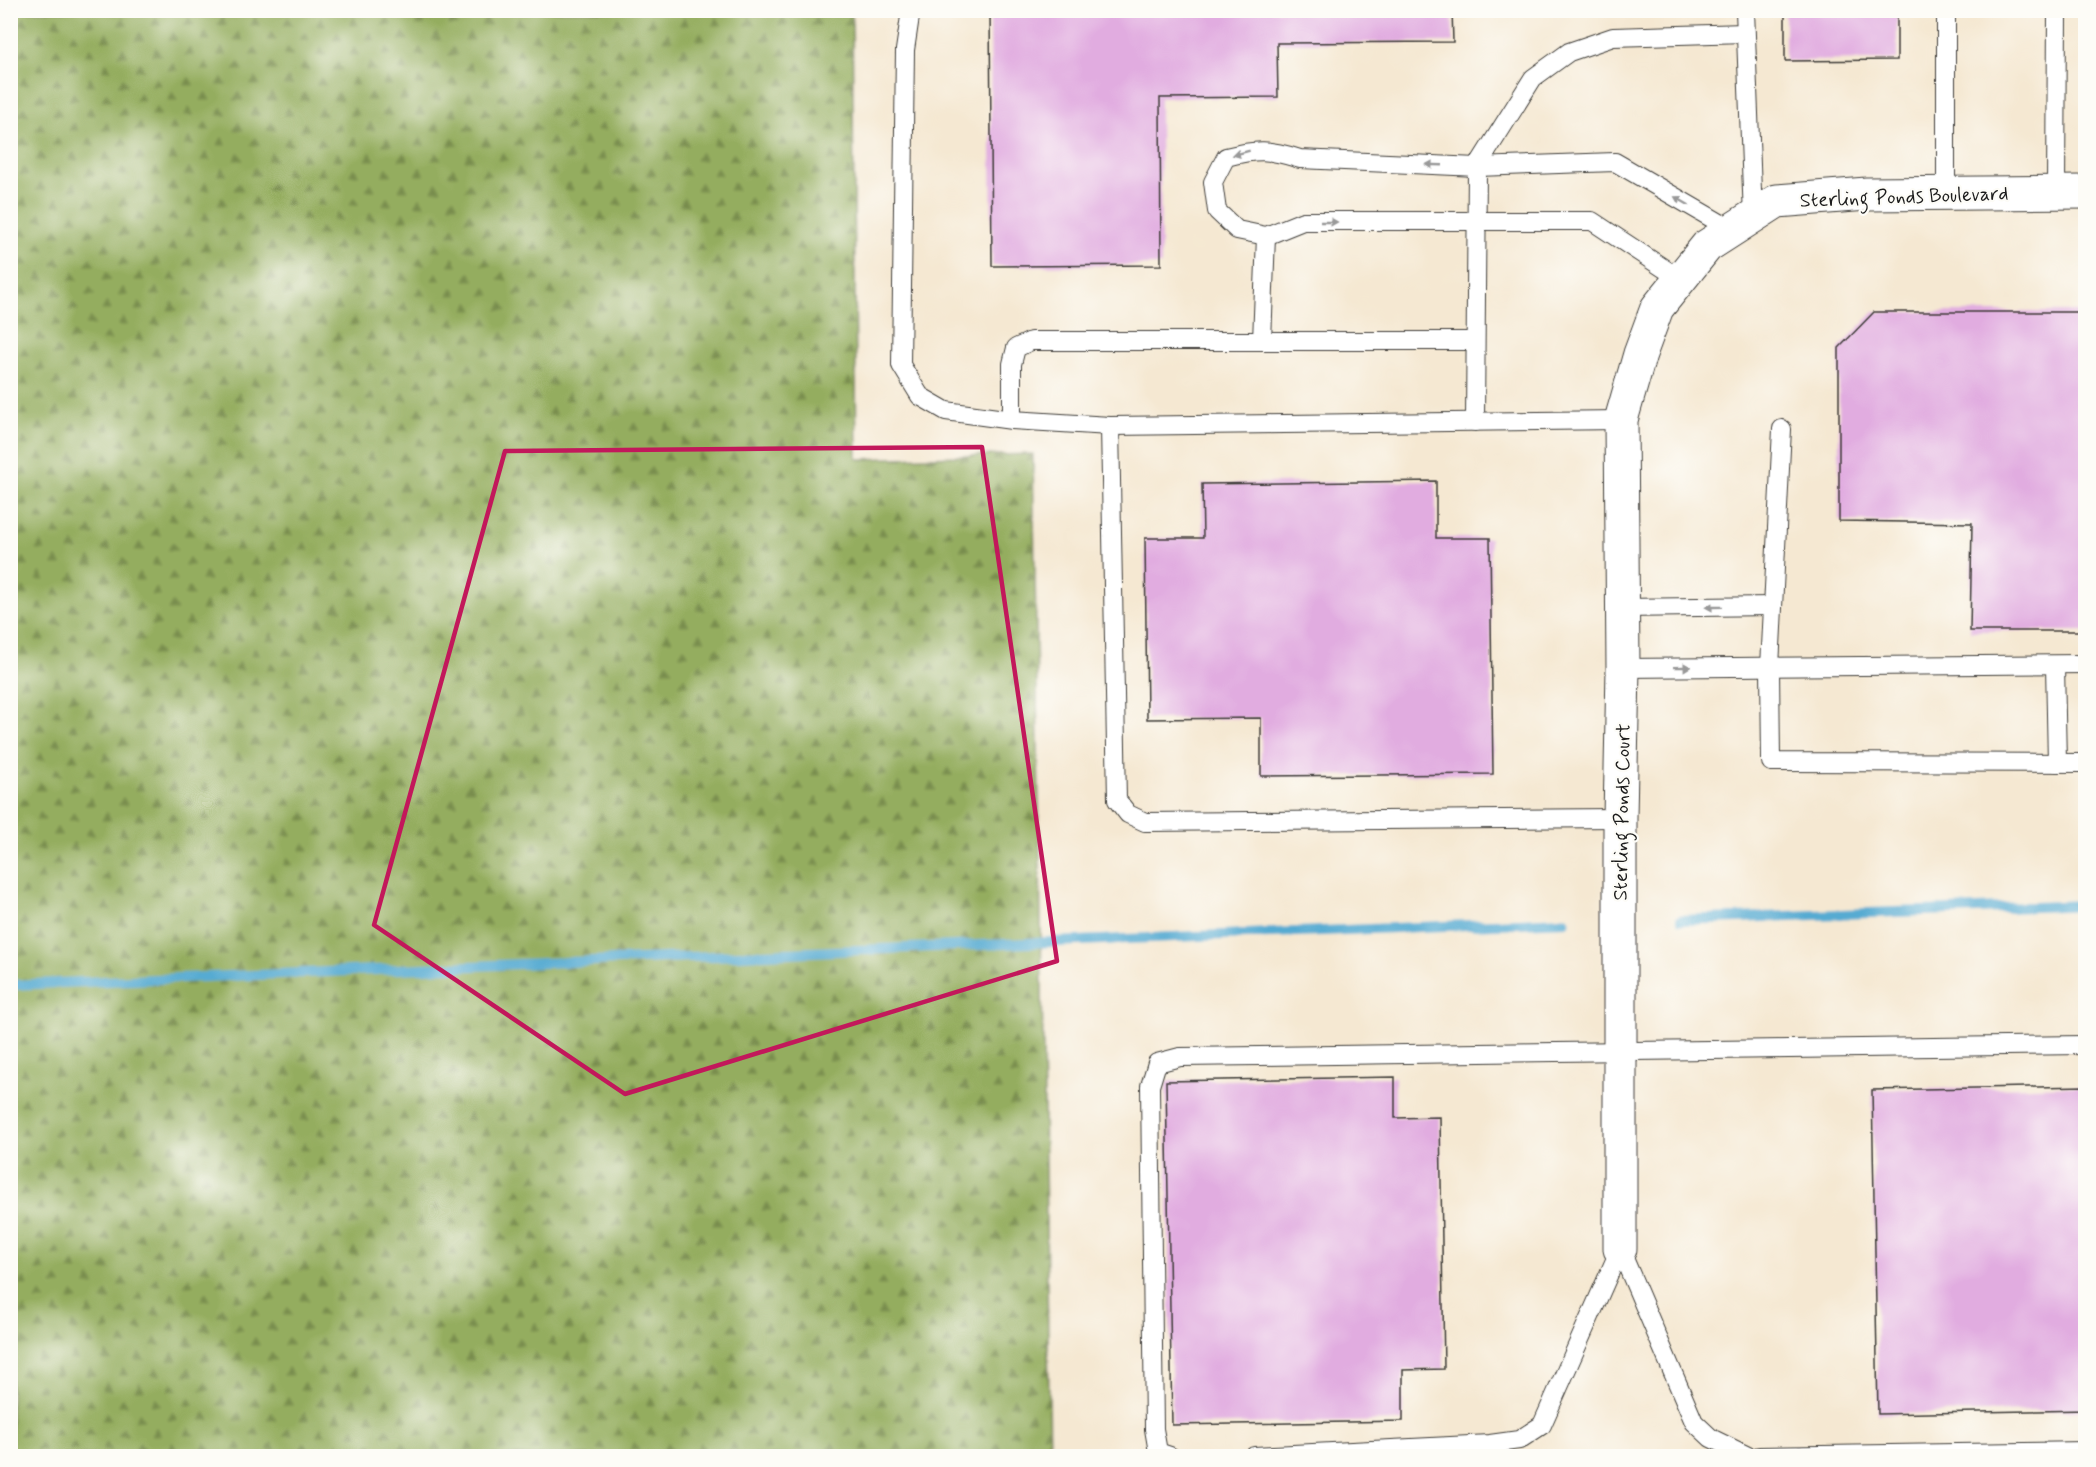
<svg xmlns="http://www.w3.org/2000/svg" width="2096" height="1467" font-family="Mynerve,sans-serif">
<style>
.forest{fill:url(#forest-firs);stroke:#58643e;stroke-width:1.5}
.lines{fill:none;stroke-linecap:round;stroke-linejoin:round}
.stream{stroke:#56abd2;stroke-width:10}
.building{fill:#e1ace0}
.lane-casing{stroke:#3d3b37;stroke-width:20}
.street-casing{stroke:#3d3b37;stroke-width:35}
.lane{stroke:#fff;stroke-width:18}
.street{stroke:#fff;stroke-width:33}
.oneway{fill:#999}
.marked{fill:none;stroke:#c2185b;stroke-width:4.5;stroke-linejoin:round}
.labels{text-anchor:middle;stroke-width:4.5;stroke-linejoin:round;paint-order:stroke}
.street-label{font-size:20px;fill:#1c1c1c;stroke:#fdfcf7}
</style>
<defs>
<pattern id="forest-firs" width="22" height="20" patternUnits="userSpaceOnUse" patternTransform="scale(1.5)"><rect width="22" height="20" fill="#94ad5f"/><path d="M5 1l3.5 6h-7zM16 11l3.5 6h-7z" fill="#788c4e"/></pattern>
</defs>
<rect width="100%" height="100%" fill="#fdfcf7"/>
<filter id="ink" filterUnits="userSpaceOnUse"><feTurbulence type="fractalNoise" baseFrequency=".0167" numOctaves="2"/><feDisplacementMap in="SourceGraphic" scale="12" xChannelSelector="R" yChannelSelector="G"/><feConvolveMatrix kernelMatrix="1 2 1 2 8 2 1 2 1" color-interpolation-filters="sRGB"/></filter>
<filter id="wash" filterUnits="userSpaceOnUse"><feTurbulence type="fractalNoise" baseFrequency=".008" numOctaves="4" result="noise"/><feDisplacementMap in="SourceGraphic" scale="24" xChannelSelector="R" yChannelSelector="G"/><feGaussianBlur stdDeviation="1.35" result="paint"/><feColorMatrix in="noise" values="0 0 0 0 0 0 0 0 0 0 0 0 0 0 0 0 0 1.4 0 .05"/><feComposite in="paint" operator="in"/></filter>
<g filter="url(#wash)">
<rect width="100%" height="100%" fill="#f5e8d2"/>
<!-- forest -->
<polygon class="forest" points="10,11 852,11 857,459 1033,454 1050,1456 11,1456"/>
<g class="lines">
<!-- stream -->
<g class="stream">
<polyline points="1681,920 2086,905"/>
<polyline points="10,985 1565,921"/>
</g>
</g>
<g id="blocks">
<!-- building -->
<g class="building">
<polygon points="990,10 1452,10 1453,42 1277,43 1278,97 1160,98 1161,265 992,266"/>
<polygon points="1785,10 1897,10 1897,60 1785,61"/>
<polygon points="1874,312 2086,312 2086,631 1970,631 1972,523 1839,521 1839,348"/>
<polygon points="1436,481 1436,538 1490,538 1493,774 1261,776 1261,718 1147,719 1145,538 1203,538 1202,484"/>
<polygon points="1395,1077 1395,1118 1440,1117 1444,1369 1403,1370 1403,1421 1172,1425 1166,1081"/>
<polygon points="2086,1086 2086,1410 1878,1414 1872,1090"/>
</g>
</g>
</g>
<g filter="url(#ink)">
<use href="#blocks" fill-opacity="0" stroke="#3d3b37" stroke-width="1.5"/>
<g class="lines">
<defs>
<g id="lane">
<polyline points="911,10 905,50 901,365 920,396 946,411 1012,420 1110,426 1621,420"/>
<polyline points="1745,10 1753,217"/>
<polyline points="1946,10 1946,193"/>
<polyline points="2056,192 2057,10"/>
<path d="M1680 279 1592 221H1303L1266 236 1237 230 1217 211 1213 182 1226 157C1257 149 1269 149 1300 159L1477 167 1615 162 1732 230"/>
<polyline points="1262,341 1266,236"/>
<polyline points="1012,420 1012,364 1016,348 1031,341 1475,341"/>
<polyline points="1475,422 1477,167 1533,78 1569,52 1613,37 1745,33"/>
<polyline points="1110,426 1117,800 1128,814 1145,822 1620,818"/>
<polyline points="1782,429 1770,667 1771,762 2086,763"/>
<polyline points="1622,608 1773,606"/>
<polyline points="2055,665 2057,763"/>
<polyline points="1623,668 2086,664"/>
<polyline points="1620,1249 1694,1422 1711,1438 1748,1456"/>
<polyline points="1170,1456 1158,1452 1154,1429 1150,1086 1157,1063 1180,1057 2086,1045"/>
<polyline points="1254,1456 1490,1444 1519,1440 1542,1425 1620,1249"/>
<polyline points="1759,1456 2086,1451"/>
</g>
<polyline id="street" points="1620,1249 1620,818 1623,668 1621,420 1640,354 1657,308 1707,246 1777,201 1867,194 2086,192"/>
</defs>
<!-- lane casing -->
<use href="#lane" class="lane-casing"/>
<!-- street casing -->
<use href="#street" class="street-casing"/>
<!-- lane -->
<use href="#lane" class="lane"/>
<!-- street -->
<use href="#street" class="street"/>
</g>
<!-- one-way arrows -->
<defs><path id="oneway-solid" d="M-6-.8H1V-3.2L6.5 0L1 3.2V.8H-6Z" transform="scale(1.5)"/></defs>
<g class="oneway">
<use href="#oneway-solid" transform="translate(1241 153) rotate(165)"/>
<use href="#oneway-solid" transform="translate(1434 165) rotate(-178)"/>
<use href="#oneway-solid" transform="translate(1682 201) rotate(-150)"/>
<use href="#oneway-solid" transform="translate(1329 222)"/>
<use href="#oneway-solid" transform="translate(1714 607) rotate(179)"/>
<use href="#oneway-solid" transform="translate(1682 667) rotate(-1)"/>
</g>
</g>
<!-- marked area -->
<path class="marked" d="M982 447 1057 961 625 1094 374 925 505 451Z"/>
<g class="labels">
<!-- street labels -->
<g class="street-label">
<text transform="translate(1904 196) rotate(-2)" y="7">Sterling Ponds Boulevard</text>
<text transform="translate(1621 812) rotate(-89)" y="7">Sterling Ponds Court</text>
</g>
</g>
<!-- margin -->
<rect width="2096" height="1467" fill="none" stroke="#fdfcf7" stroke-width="36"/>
</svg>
